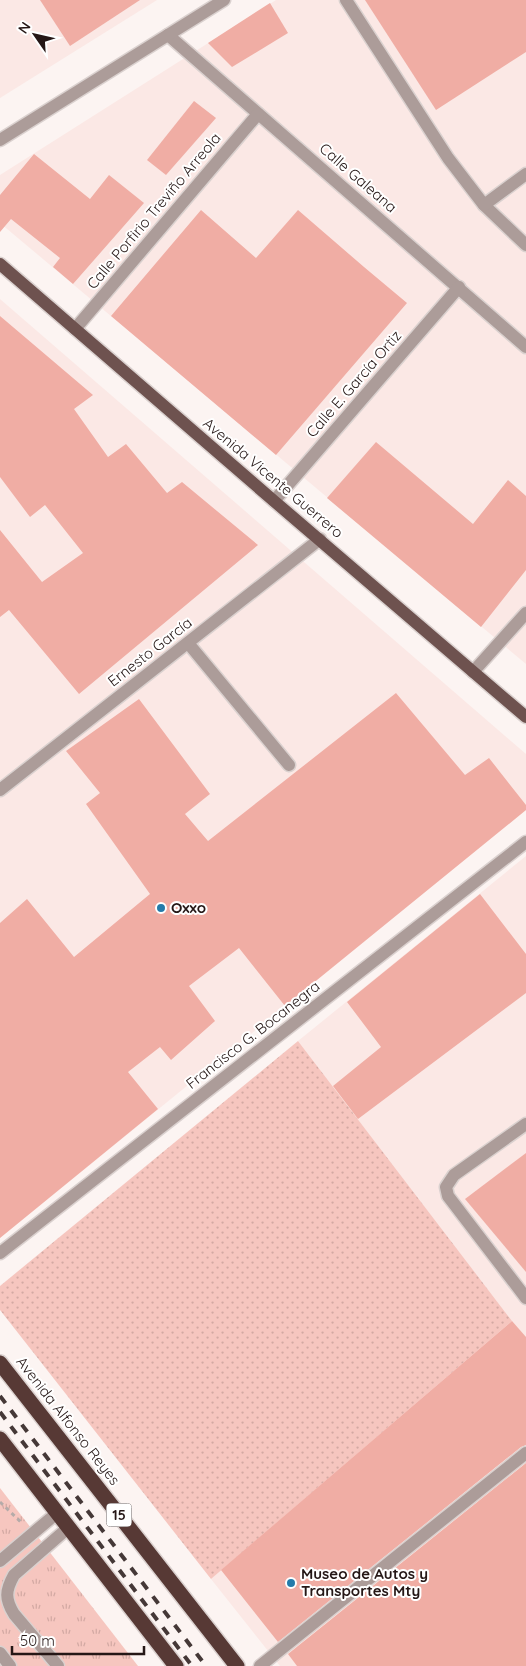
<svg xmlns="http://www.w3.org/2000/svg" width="526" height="1666" font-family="Quicksand,sans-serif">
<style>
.built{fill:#fbe8e5}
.grass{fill:url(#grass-dots)}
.park{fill:url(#park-tufts)}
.building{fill:#f0ada4}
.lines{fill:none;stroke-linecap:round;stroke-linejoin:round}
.minor-casing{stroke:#dad1cf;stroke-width:15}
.major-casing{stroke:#dad1cf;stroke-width:15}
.highway-casing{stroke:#dad1cf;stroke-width:18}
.path{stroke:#b5aba9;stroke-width:3;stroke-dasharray:4 4;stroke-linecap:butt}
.minor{stroke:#ac9c99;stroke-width:12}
.major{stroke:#6e524f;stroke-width:12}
.highway{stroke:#573935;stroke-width:15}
.rail{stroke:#453837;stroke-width:4;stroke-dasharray:9 9;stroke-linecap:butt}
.poi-dot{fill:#247baa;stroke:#fff;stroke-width:2}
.labels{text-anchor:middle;stroke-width:4;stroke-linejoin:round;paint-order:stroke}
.shield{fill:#fff;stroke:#665d5c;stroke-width:1}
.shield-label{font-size:14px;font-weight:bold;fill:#251716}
.street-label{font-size:15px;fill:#251716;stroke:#fff}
.poi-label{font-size:15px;font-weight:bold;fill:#251716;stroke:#fff;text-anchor:start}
</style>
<defs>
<pattern id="grass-dots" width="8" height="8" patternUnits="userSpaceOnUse" patternTransform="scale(1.25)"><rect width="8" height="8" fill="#f6c6bf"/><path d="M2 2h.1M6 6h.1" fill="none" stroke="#d3a9a3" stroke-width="1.8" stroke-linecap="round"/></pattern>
<pattern id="park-tufts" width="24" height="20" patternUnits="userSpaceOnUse" patternTransform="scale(1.25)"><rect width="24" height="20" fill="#f6c6bf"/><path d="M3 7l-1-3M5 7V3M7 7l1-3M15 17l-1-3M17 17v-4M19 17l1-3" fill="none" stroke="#d3a9a3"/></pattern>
</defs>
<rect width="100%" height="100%" fill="#fcf4f2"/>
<!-- built -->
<g class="built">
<polygon points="0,0 157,0 0,98"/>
<polygon points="276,0 526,0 526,664 0,223 0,175"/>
<polygon points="0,299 526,754 526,810 0,1238"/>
<polygon points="526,856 526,1666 280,1666 211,1579 512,1321 298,1041"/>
</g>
<!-- grass -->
<polygon class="grass" points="298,1041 512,1321 211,1579 0,1310 0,1286"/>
<!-- park -->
<polygon class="park" points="0,1488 138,1666 0,1666"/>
<!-- building -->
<g class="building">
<polygon points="40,0 140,0 70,46"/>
<polygon points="365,0 526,0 526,52 436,110"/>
<polygon points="270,3 288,33 232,67 208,43"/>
<polygon points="194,101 216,118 166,175 147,160"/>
<polygon points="34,154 90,199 109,175 144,203 73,284 53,267 60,258 11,219 0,232 0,195"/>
<polygon points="201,210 256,258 298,210 364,267 407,303 276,455 111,316"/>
<polygon points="0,316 93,395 74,409 108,457 126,444 167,493 182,482 258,545 79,694 9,610 0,617 0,530 42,582 83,553 45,505 30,517 0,477"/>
<polygon points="376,442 473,524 508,480 526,496 526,570 481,627 327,498"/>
<polygon points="396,693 465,775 489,758 526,805 526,810 285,1006 239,948 189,986 215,1021 171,1060 160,1047 128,1072 158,1109 0,1238 0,923 27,899 74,957 150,894 86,804 100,793 66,751 139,699 210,794 185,814 208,841"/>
<polygon points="480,894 526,954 526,993 358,1119 333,1086 381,1047 347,1002"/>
<polygon points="526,1153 526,1272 465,1199"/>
<polygon points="512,1321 526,1337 526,1445 521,1447 278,1642 221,1570"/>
<polygon points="526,1463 526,1666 297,1666 288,1654"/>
</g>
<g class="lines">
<defs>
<g id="minor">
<polyline points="346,0 448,158 484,205 526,245"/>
<polyline points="168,35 526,347"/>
<polyline points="0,140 224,0"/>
<polyline points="484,205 526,174"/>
<polyline points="75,329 258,114"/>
<polyline points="274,501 459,287"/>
<polyline points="188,643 289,765"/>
<polyline points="473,672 526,613"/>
<polyline points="0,790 320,539"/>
<polyline points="526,1124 454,1175 446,1187 448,1196 526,1298"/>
<polyline points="0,1253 526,842"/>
<polyline points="0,1561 57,1513"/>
<polyline points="0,1653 10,1666"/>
<path d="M58 1666 14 1614C5 1599 5 1591 14 1575L69 1527"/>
<polyline points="260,1666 526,1453"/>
</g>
<polyline id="major" points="0,264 274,501 526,717"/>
<g id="highway">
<polyline points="0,1363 237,1666"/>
<polyline points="0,1439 176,1666"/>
</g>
</defs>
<!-- minor casing -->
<use href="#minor" class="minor-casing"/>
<!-- major casing -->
<use href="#major" class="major-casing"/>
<!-- highway casing -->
<use href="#highway" class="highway-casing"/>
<!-- path -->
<polyline class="path" points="0,1502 23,1524"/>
<!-- minor -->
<use href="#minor" class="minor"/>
<!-- major -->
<use href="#major" class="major"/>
<!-- highway -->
<use href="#highway" class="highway"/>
<!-- rail -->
<g class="rail">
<polyline points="0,1396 206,1666"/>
<polyline points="0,1412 192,1666"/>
</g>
</g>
<!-- markers -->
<g class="poi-dot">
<circle cx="161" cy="908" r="5"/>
<circle cx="291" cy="1583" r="5"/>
</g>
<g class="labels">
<!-- shield labels -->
<rect class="shield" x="106.5" y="1503.5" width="25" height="23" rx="4"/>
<g class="shield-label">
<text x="119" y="1520">15</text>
</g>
<!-- street labels -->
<g class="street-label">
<text transform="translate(358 178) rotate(41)" y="5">Calle Galeana</text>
<text transform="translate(154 211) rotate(-50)" y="5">Calle Porfirio Treviño Arreola</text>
<text transform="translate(354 384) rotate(-49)" y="5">Calle E. García Ortiz</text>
<text transform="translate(273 478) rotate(40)" y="5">Avenida Vicente Guerrero</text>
<text transform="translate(150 652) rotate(-38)" y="5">Ernesto García</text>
<text transform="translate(253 1035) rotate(-38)" y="5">Francisco G. Bocanegra</text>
<text transform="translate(68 1421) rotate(52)" y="5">Avenida Alfonso Reyes</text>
</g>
<!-- poi labels -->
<g class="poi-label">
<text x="171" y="913">Oxxo</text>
<text x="301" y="1579">Museo de Autos y<tspan x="301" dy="17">Transportes Mty</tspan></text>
</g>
</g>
<!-- north arrow -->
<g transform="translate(35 35) rotate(304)" stroke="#ffffff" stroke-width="4" paint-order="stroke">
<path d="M0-4L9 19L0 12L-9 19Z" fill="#251716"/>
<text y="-8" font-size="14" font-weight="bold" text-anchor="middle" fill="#251716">N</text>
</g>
<!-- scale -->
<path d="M12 1646v8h132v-8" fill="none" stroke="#251716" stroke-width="2.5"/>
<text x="20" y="1646" font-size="15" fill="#251716" stroke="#ffffff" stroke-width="4" paint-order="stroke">50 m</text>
</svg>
